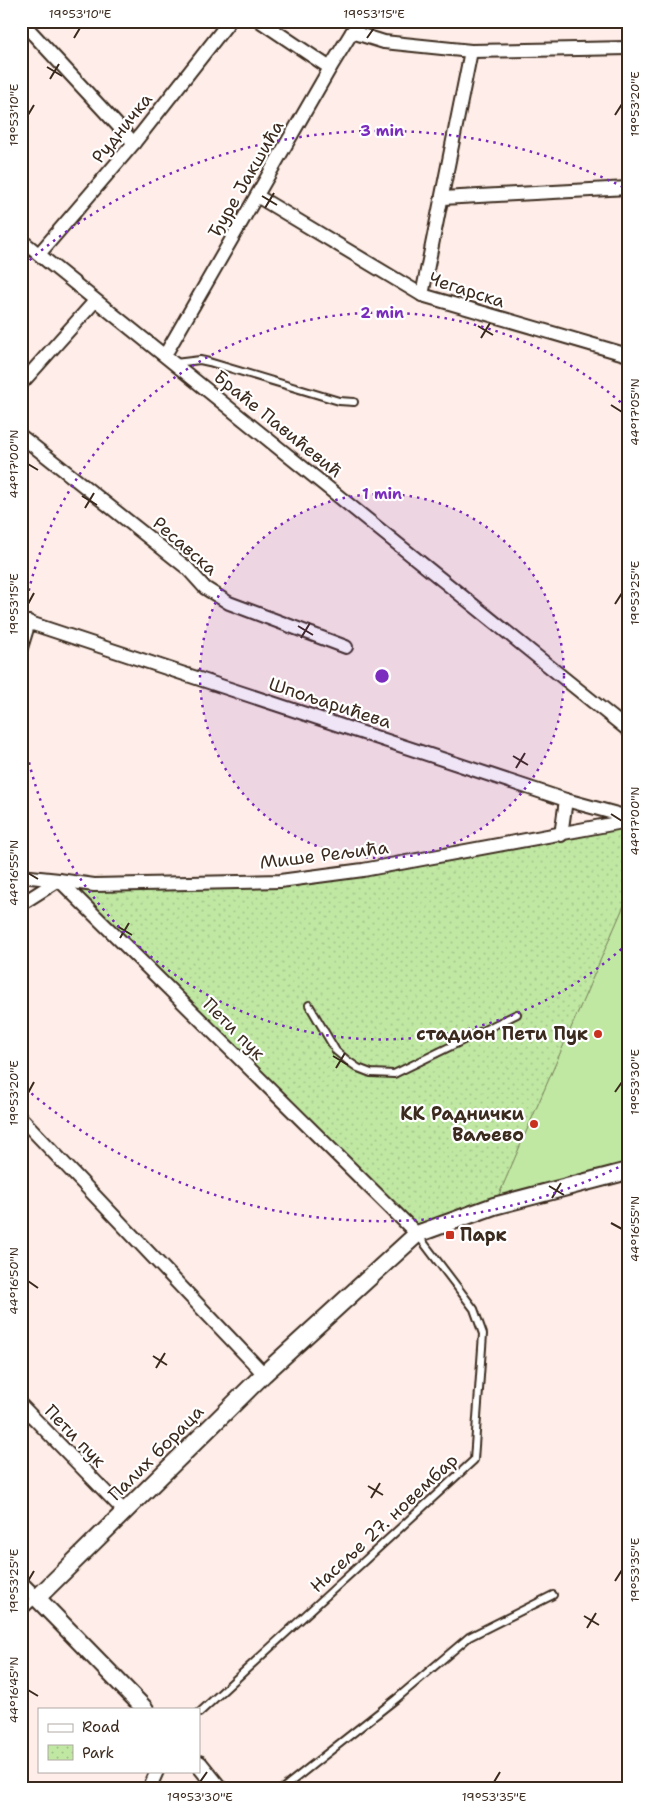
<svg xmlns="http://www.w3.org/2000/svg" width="649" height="1810" font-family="'Shantell Sans',sans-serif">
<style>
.green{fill:#c0e8a3;stroke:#7e8960}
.park{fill:url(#park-dots);stroke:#7e8960}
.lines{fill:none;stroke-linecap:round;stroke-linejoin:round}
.service-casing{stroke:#3b2a1e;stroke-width:10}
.minor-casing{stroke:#3b2a1e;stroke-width:16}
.tertiary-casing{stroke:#3b2a1e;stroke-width:20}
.service{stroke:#fff;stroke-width:6}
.minor{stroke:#fff;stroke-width:12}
.tertiary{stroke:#fff;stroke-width:16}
.ticks{fill:none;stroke:#3b2a1e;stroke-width:2}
.ring{fill:none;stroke:#7b2cbf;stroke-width:2.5;stroke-dasharray:2.5 5}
.poi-dot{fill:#c8321e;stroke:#fff;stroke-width:2}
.labels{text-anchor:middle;stroke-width:4.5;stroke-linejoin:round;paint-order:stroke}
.street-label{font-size:18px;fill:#3b2a1e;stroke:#fff}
.poi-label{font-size:18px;font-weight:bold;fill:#3b2a1e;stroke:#fff;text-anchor:end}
.centre{fill:#7b2cbf;stroke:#fff;stroke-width:2.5}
.ring-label{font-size:15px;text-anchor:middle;font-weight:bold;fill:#7b2cbf;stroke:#fff;stroke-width:4.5;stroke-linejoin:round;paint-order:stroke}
.neatline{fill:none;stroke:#3b2a1e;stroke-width:2}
.ticks-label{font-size:12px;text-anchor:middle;fill:#3b2a1e}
</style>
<defs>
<pattern id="park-dots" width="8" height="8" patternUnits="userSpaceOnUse" patternTransform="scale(1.25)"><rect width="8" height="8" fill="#c0e8a3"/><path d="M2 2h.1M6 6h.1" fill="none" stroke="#a6c78c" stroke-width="1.8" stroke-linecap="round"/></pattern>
</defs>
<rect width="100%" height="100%" fill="#feede8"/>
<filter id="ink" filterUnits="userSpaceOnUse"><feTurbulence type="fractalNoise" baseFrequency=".02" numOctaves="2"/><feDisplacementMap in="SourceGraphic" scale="10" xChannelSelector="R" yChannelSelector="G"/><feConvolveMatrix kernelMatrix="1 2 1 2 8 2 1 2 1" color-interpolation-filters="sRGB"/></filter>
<g filter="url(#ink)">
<!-- green -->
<polygon class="green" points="628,896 628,1171 494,1206"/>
<!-- park -->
<polygon class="park" points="628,827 628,896 494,1206 417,1234 59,880 280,881"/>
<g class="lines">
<defs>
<g id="service">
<polyline points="175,363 200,360 209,362 339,401 354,402"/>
<polyline points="309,1005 336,1051 348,1061 358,1068 371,1073 394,1074 517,1014"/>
<polyline points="21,1613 36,1599"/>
<polyline points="199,1713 474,1460 483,1334 474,1309 417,1234"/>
<polyline points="282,1789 396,1699 469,1637 553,1595"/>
</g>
<g id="minor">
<polyline points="21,21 134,143"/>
<polyline points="260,21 330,68"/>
<polyline points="352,32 384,42 471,51 628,48"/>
<polyline points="257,196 422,295 628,355"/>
<polyline points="442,198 628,188"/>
<polyline points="21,240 628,730"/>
<polyline points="39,254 134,143 228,23 227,21"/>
<polyline points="422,295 471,51"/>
<polyline points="165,355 330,68 352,32 361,21"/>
<polyline points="21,384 95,301"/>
<polyline points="21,436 187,568 205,588 229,603 346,647"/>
<polyline points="21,620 566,800 628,817"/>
<polyline points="21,648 29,622"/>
<polyline points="561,835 566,800"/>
<polyline points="21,876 59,880 94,885 280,881 363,870 628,821"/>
<polyline points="59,880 417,1234"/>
<polyline points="21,904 59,880"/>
<polyline points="21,1118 264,1374"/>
<polyline points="21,1405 125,1512"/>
<polyline points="21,1582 37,1598"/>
<polyline points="149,1789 157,1771"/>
</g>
<g id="tertiary">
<polyline points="145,1709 37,1598 264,1374 417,1234 494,1206 628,1171"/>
<polyline points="199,1764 219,1789"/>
</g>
</defs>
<!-- service casing -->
<use href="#service" class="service-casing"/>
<!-- minor casing -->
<use href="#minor" class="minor-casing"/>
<!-- tertiary casing -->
<use href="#tertiary" class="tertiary-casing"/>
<!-- service -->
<use href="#service" class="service"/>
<!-- minor -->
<use href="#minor" class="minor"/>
<!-- tertiary -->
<use href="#tertiary" class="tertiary"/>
</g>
</g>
<!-- ticks -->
<path class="ticks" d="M74 38 80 28M367 38 374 28M47 67 62 76M50 79 59 64M28 115 34 105M615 115 622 104M262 196 277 205M265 208 274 193M478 326 493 335M481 338 490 323M611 405 622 412M28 464 38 470M82 496 97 505M85 508 94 493M28 604 34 593M615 604 622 593M298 626 313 635M301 638 310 623M513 756 528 765M516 768 525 753M611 814 622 821M28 873 38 879M117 926 132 935M120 938 129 923M333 1056 348 1065M336 1068 345 1053M615 1092 622 1082M28 1093 34 1082M549 1186 564 1195M552 1198 561 1183M611 1223 622 1229M28 1281 38 1288M153 1356 167 1365M156 1368 165 1353M368 1486 383 1495M371 1498 380 1483M28 1581 34 1571M615 1581 622 1570M584 1616 599 1625M587 1628 596 1613M28 1690 38 1696M200 1782 207 1772M494 1782 500 1772"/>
<!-- distance rings -->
<circle cx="382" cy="676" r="182" fill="#7b2cbf" fill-opacity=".12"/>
<g class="ring">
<circle cx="382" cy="676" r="182"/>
<path d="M627 944A363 363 0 0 1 21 717M21 635A363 363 0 0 1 627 408"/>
<path d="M625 1164A545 545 0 0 1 24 1087M24 265A545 545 0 0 1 625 188"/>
</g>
<!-- markers -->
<g class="poi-dot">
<circle cx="598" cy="1034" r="5"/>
<circle cx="534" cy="1124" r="5"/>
<rect x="445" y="1230" width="10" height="10" rx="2.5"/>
</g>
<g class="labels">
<!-- street labels -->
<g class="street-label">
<text transform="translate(122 128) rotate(-51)" y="6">Рудничка</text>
<text transform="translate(246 179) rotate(-60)" y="6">Ђуре Јакшића</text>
<text transform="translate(467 290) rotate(18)" y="6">Чегарска</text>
<text transform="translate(278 424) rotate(39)" y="6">Браће Павићевић</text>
<text transform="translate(185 546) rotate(41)" y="6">Ресавска</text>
<text transform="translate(330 703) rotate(18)" y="6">Шпољарићева</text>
<text transform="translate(324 855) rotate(-7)" y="6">Мише Рељића</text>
<text transform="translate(234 1029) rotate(45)" y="6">Пети пук</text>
<text transform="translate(75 1436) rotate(46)" y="6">Пети пук</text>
<text transform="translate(156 1453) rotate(-45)" y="6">Палих бораца</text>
<text transform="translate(384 1523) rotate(-43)" y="6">Насеље 27. новембар</text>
</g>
<!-- poi labels -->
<g class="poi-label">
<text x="588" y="1040">стадион Пети Пук</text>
<text x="524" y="1120">КК Раднички<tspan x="524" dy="21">Ваљево</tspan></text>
<text x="460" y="1241" text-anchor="start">Парк</text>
</g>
</g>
<circle cx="382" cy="676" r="8" class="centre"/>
<g class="ring-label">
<text x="382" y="136">3 min</text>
<text x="382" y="318">2 min</text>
<text x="382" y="499">1 min</text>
</g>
<!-- margin -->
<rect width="649" height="1810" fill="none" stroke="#fff" stroke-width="55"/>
<!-- legend -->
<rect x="38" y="1708" width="162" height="65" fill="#ffffff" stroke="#b1aaa5"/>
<rect x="48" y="1724" width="25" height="8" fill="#ffffff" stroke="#b1aaa5"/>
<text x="82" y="1732" font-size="15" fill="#3b2a1e">Road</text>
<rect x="48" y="1745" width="25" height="15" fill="url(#park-dots)" stroke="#b1aaa5"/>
<text x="82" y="1758" font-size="15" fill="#3b2a1e">Park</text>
<rect x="28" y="28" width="594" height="1754" class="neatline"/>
<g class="ticks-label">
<text x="80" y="18">19°53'10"E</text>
<text x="374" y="18">19°53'15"E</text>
<text transform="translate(635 104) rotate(-90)" y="4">19°53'20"E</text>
<text transform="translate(14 115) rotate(-90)" y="4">19°53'10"E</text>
<text transform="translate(635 412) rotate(-90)" y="4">44°17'05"N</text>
<text transform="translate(14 464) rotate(-90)" y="4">44°17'00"N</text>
<text transform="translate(635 593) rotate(-90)" y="4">19°53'25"E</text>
<text transform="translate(14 604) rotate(-90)" y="4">19°53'15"E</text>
<text transform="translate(635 821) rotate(-90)" y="4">44°17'00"N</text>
<text transform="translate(14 873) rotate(-90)" y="4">44°16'55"N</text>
<text transform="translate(635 1082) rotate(-90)" y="4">19°53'30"E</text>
<text transform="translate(14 1093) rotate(-90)" y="4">19°53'20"E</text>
<text transform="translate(635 1229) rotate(-90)" y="4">44°16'55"N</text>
<text transform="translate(14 1281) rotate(-90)" y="4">44°16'50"N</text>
<text transform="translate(635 1570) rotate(-90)" y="4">19°53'35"E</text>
<text transform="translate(14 1581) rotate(-90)" y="4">19°53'25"E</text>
<text transform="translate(14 1690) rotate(-90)" y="4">44°16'45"N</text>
<text x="200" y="1801">19°53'30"E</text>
<text x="494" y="1801">19°53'35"E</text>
</g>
</svg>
